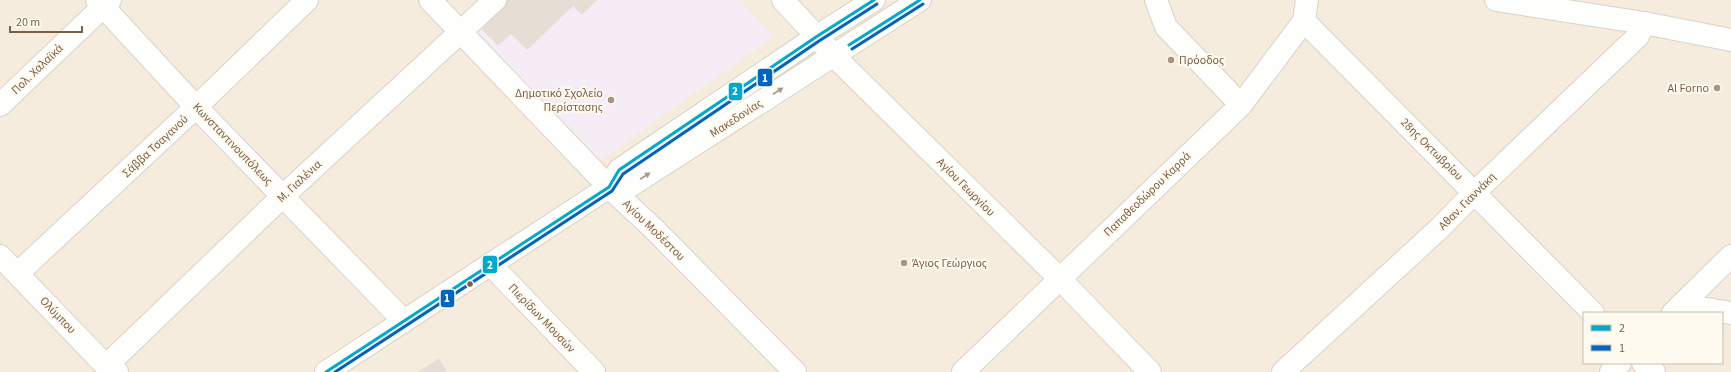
<svg xmlns="http://www.w3.org/2000/svg" width="1731" height="372" font-family="'Source Sans 3',sans-serif">
<style>
.residential{fill:#f5ecdd;fill-rule:evenodd}
.education{fill:#f6ecf5}
.building{fill:#e6ded4}
.lines{fill:none;stroke-linecap:round;stroke-linejoin:round}
.minor-casing{stroke:#d9d2cb;stroke-width:24}
.tertiary-casing{stroke:#d9d2cb;stroke-width:24}
.secondary-casing{stroke:#d8d1c7;stroke-width:24}
.minor{stroke:#fefefc;stroke-width:22}
.tertiary{stroke:#fefefc;stroke-width:22}
.secondary{stroke:#fefefc;stroke-width:22}
.bus-1-casing{stroke:#fffaf0;stroke-width:6}
.bus-2-casing{stroke:#fffaf0;stroke-width:6}
.bus-1{stroke:#00a9ce;stroke-width:3}
.bus-2{stroke:#0065bd;stroke-width:3}
.oneway{fill:#a99788}
.poi-dot{fill:#a79482;stroke:#fffaf0;stroke-width:1.5}
.bus-dot{fill:#7b5f49;stroke:#fffaf0;stroke-width:1.5}
.labels{text-anchor:middle;stroke-width:4;stroke-linejoin:round;paint-order:stroke}
.poi-label{font-size:12px;fill:#7b5f49;stroke:#fffaf0;text-anchor:start}
.street-label{font-size:12px;fill:#7b5f49;stroke:#fffaf0}
.line-badge{stroke:#fffaf0;stroke-width:1.5}
.badge-label{font-size:11px;text-anchor:middle;font-weight:bold;fill:#fff}
</style>
<rect width="100%" height="100%" fill="#f9f5ed"/>
<!-- residential -->
<path class="residential" d="M0 0H1731V372H0ZM1584 313H1722V363H1584Z"/>
<!-- education -->
<polygon class="education" points="484,0 740,0 773,37 598,162 461,23"/>
<!-- building -->
<g class="building">
<polygon points="502,0 597,0 582,15 573,6 527,50 511,34 498,46 477,24"/>
<polygon points="439,358 447,372 418,372"/>
</g>
<g class="lines">
<defs>
<g id="minor">
<polyline points="97,0 196,107 404,321"/>
<polyline points="430,0 609,187 655,230 795,372"/>
<polyline points="783,0 840,62 1059,278 1150,372"/>
<polyline points="1156,0 1166,27 1241,105"/>
<polyline points="1496,0 1644,23 1731,40"/>
<polyline points="1304,21 1593,313"/>
<polyline points="0,105 110,0"/>
<polyline points="490,264 594,372"/>
<polyline points="18,273 196,107 307,0"/>
<polyline points="1681,305 1731,313"/>
<polyline points="1673,313 1731,256"/>
<polyline points="1643,363 1654,372"/>
<polyline points="106,366 283,196 495,0"/>
<polyline points="963,372 1241,105 1304,21 1307,0"/>
<polyline points="1283,372 1441,227 1475,192 1638,36 1644,23"/>
<polyline points="1611,372 1620,363"/>
</g>
<polyline id="tertiary" points="0,256 106,366 117,372"/>
<g id="secondary">
<polyline points="609,187 630,186 920,0"/>
<polyline points="326,372 609,187 619,170 816,37 874,0"/>
</g>
</defs>
<!-- minor casing -->
<use href="#minor" class="minor-casing"/>
<!-- tertiary casing -->
<use href="#tertiary" class="tertiary-casing"/>
<!-- secondary casing -->
<use href="#secondary" class="secondary-casing"/>
<!-- minor -->
<use href="#minor" class="minor"/>
<!-- tertiary -->
<use href="#tertiary" class="tertiary"/>
<!-- secondary -->
<use href="#secondary" class="secondary"/>
<defs>
<g id="bus-1">
<polyline points="849,45 920,0"/>
<polyline points="326,372 609,187 619,170 816,37 874,0"/>
</g>
<g id="bus-2">
<polyline points="852,49 923,4"/>
<polyline points="335,372 612,191 623,174 819,41 877,4"/>
</g>
</defs>
<!-- bus-1 casing -->
<use href="#bus-1" class="bus-1-casing"/>
<!-- bus-2 casing -->
<use href="#bus-2" class="bus-2-casing"/>
<!-- bus-1 -->
<use href="#bus-1" class="bus-1"/>
<!-- bus-2 -->
<use href="#bus-2" class="bus-2"/>
</g>
<!-- one-way arrows -->
<defs><path id="oneway-solid" d="M-6-.8H1V-3.2L6.5 0L1 3.2V.8H-6Z"/></defs>
<g class="oneway">
<use href="#oneway-solid" transform="translate(778 91) rotate(-33)"/>
<use href="#oneway-solid" transform="translate(645 176) rotate(-33)"/>
</g>
<!-- markers -->
<g class="poi-dot">
<circle cx="1171" cy="60" r="4"/>
<circle cx="1717" cy="88" r="4"/>
<circle cx="611" cy="100" r="4"/>
<circle cx="904" cy="263" r="4"/>
</g>
<circle class="bus-dot" cx="470" cy="284" r="3.5"/>
<g class="labels">
<!-- poi labels -->
<g class="poi-label">
<text x="1179" y="64">Πρόοδος</text>
<text x="1709" y="92" text-anchor="end">Al Forno</text>
<text x="603" y="97" text-anchor="end">Δημοτικό Σχολείο<tspan x="603" dy="14">Περίστασης</tspan></text>
<text x="912" y="267">Άγιος Γεώργιος</text>
</g>
<!-- street labels -->
<g class="street-label">
<text transform="translate(37 69) rotate(-44)" y="4">Πολ. Χαλαϊκά</text>
<text transform="translate(736 118) rotate(-33)" y="4">Μακεδονίας</text>
<text transform="translate(233 144) rotate(46)" y="4">Κωνσταντινουπόλεως</text>
<text transform="translate(155 146) rotate(-43)" y="4">Σάββα Τσαγανού</text>
<text transform="translate(1432 149) rotate(45)" y="4">28ης Οκτωβρίου</text>
<text transform="translate(299 181) rotate(-43)" y="4">Μ. Γιαλένια</text>
<text transform="translate(966 187) rotate(45)" y="4">Αγίου Γεωργίου</text>
<text transform="translate(1147 194) rotate(-44)" y="4">Παπαθεοδώρου Καρρά</text>
<text transform="translate(1467 201) rotate(-45)" y="4">Αθαν. Γιαννάκη</text>
<text transform="translate(654 230) rotate(44)" y="4">Αγίου Μοδέστου</text>
<text transform="translate(58 315) rotate(46)" y="4">Ολύμπου</text>
<text transform="translate(542 318) rotate(46)" y="4">Πιερίδων Μουσών</text>
</g>
</g>
<g class="line-badge">
<rect x="757" y="68" width="16" height="19" rx="4" fill="#0065bd"/>
<rect x="728" y="82" width="15" height="19" rx="4" fill="#00a9ce"/>
<rect x="482" y="255" width="16" height="19" rx="4" fill="#00a9ce"/>
<rect x="440" y="289" width="15" height="19" rx="4" fill="#0065bd"/>
</g>
<g class="badge-label">
<text x="765" y="82">1</text>
<text x="735" y="95">2</text>
<text x="490" y="269">2</text>
<text x="447" y="302">1</text>
</g>
<!-- legend -->
<rect x="1583" y="312" width="140" height="52" fill="#fffaf0" stroke="#cabcad"/>
<rect x="1591" y="325" width="20" height="6" fill="#00a9ce" stroke="#cabcad"/>
<text x="1619" y="332" font-size="12" fill="#7b5f49">2</text>
<rect x="1591" y="345" width="20" height="6" fill="#0065bd" stroke="#cabcad"/>
<text x="1619" y="352" font-size="12" fill="#7b5f49">1</text>
<!-- scale -->
<path d="M10 26v6h72v-6" fill="none" stroke="#7b5f49" stroke-width="2"/>
<text x="16" y="26" font-size="12" fill="#7b5f49" stroke="#fffaf0" stroke-width="3" paint-order="stroke">20 m</text>
</svg>
